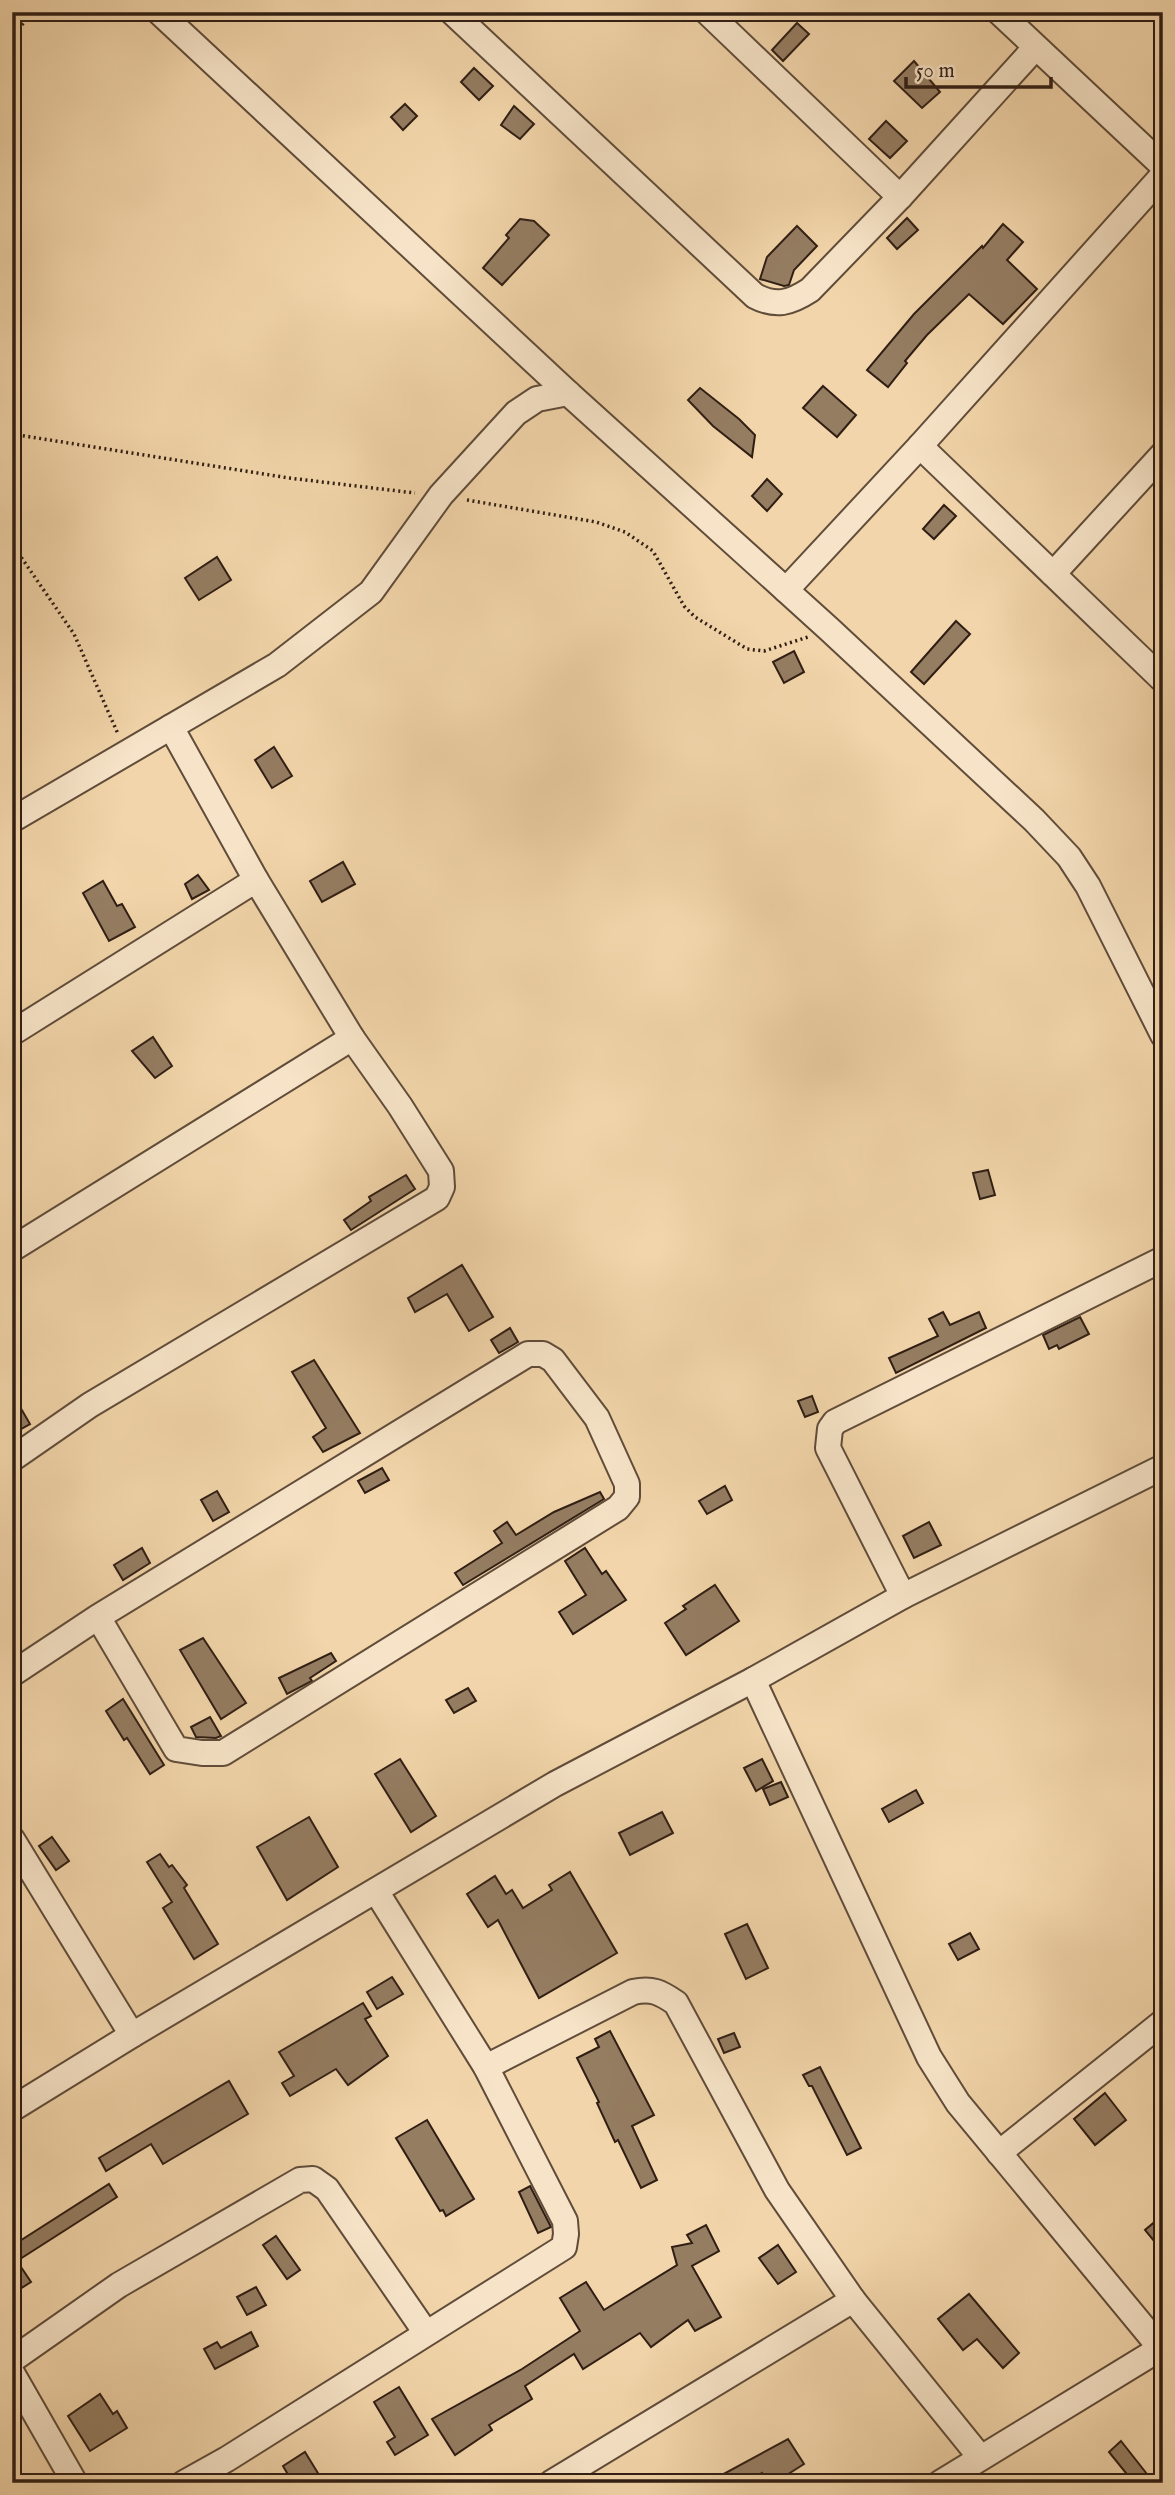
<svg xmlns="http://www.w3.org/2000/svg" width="1175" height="2495" font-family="'IM FELL English',serif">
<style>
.building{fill:#957d62;stroke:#301e14;stroke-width:2}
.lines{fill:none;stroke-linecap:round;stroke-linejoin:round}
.minor-casing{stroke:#604c3a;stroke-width:28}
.path{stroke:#301e14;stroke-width:3.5;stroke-dasharray:2 3.5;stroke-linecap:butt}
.minor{stroke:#f7e4c8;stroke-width:24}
</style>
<rect width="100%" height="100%" fill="#f2d5aa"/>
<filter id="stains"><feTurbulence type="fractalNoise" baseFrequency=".00286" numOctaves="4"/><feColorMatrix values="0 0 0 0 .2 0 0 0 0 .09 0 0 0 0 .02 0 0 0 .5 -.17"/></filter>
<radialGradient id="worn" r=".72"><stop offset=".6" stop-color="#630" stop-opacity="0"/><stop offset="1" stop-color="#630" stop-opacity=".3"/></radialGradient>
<!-- building -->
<g class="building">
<polygon points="797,23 809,34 783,61 772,50"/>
<polygon points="914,61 940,92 922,108 894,81"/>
<polygon points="474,68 493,86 479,100 461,82"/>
<polygon points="405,104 417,116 403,130 391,117"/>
<polygon points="514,106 534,124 520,139 501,125"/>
<polygon points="886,121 907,141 890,158 869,139"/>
<polygon points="907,218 918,230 897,249 887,238"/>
<polygon points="520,219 534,221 549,235 502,285 483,268 509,238 506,235"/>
<polygon points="1003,224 1023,242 1007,260 1037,289 1003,324 969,294 927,335 905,361 907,363 888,387 867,370 914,314 982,246 983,248"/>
<polygon points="797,226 817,246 794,270 789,285 784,286 760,279 767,257"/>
<polygon points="823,386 856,415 837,437 803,408"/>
<polygon points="700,388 739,419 755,435 752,457 713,426 688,400"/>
<polygon points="767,479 782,494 767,511 752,496"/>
<polygon points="944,505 956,516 934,539 923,529"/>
<polygon points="217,557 231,580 199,600 185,578"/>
<polygon points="956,621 970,634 924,684 911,672"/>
<polygon points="794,651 804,672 784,683 773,662"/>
<polygon points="274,747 292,776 272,788 255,760"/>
<polygon points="343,862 355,884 322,902 310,881"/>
<polygon points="198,875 209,890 192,899 185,884"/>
<polygon points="103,881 117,906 122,904 135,927 109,941 83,893"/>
<polygon points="153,1037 172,1066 155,1078 132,1051"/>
<polygon points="988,1170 995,1195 980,1199 973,1173"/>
<polygon points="406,1175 415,1189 351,1230 344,1220 371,1201 369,1197"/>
<polygon points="462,1265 493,1317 469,1331 447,1294 415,1312 408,1298"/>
<polygon points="943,1312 950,1325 979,1312 986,1328 896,1373 889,1358 938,1336 929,1319"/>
<polygon points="1080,1317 1089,1334 1059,1349 1057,1345 1049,1349 1043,1335"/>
<polygon points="510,1328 518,1342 499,1353 491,1340"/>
<polygon points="314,1360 360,1433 323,1452 313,1437 326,1428 292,1372"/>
<polygon points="12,1393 30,1424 12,1434"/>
<polygon points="812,1396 818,1412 805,1417 798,1401"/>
<polygon points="382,1468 389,1480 365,1493 358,1481"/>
<polygon points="725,1486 732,1500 707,1514 699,1501"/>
<polygon points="217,1491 229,1512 213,1521 201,1500"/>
<polygon points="600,1492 604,1499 463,1585 455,1573 502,1543 494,1531 507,1522 516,1535 554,1512"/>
<polygon points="929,1522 941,1545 914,1558 903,1536"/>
<polygon points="142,1548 150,1563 123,1580 114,1565"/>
<polygon points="585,1548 602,1574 606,1571 626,1600 573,1634 559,1612 586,1595 565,1561"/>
<polygon points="715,1585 739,1621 686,1655 665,1623 686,1609 683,1606"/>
<polygon points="203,1638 246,1703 221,1719 180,1650"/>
<polygon points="331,1653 336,1661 310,1678 312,1681 287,1694 279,1678"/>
<polygon points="468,1688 476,1701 454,1713 446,1700"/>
<polygon points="123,1699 164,1765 150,1774 127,1738 124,1740 106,1711"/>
<polygon points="210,1717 221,1736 216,1738 196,1737 191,1727"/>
<polygon points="400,1759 436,1816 411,1832 375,1774"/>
<polygon points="762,1759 773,1781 756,1791 744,1768"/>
<polygon points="781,1782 788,1797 770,1805 763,1789"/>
<polygon points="916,1790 923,1803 889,1822 882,1809"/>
<polygon points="662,1812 673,1833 630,1855 619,1833"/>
<polygon points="309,1817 338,1867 287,1900 257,1847"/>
<polygon points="52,1837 69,1861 56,1870 39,1846"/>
<polygon points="160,1854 169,1867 172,1865 187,1885 184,1888 218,1944 194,1959 163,1908 172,1902 147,1862"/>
<polygon points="570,1872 617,1953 539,1998 498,1920 488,1927 467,1894 495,1876 506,1894 512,1890 523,1908 552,1890 549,1885"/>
<polygon points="747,1924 768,1968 746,1979 725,1934"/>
<polygon points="970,1933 979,1949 958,1960 949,1944"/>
<polygon points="392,1977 403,1994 377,2009 367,1992"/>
<polygon points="363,2003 371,2016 365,2019 388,2056 348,2085 336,2069 290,2096 282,2083 294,2076 279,2052"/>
<polygon points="610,2031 654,2115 632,2126 657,2180 641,2188 618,2140 615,2142 597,2103 599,2102 577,2058 599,2047 595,2039"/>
<polygon points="734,2033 740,2047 724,2053 718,2039"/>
<polygon points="820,2067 861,2148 847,2155 812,2086 809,2086 803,2075"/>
<polygon points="229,2081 248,2114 163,2164 151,2144 106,2171 99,2158"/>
<polygon points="1105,2093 1126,2120 1095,2145 1074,2119"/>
<polygon points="427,2120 474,2199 446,2216 443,2210 440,2211 396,2138"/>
<polygon points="109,2184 117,2197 17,2261 31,2282 12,2294 12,2246"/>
<polygon points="530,2186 550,2225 551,2227 538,2233 519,2192"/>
<polygon points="1163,2215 1163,2252 1145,2230"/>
<polygon points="706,2225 719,2251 692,2266 721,2317 695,2331 688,2320 651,2347 640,2333 583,2369 574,2354 525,2386 532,2399 489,2425 492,2430 455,2455 432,2419 522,2369 580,2331 560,2298 586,2282 604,2310 677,2265 672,2247 692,2243 687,2235"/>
<polygon points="276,2236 300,2270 287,2279 263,2245"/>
<polygon points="778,2245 796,2272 778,2284 759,2258"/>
<polygon points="256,2287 266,2305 247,2315 237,2297"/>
<polygon points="969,2294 1019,2353 1003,2368 977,2339 963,2350 938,2319"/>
<polygon points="251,2332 258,2346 215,2369 204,2349 217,2342 221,2348"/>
<polygon points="399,2387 428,2435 395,2455 387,2442 395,2437 374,2402"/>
<polygon points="100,2394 113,2414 117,2411 127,2428 90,2451 68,2416"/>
<polygon points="788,2439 804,2464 774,2483 768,2483 762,2473 746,2483 707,2483"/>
<polygon points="1121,2441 1154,2483 1134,2483 1109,2452"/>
<polygon points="305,2452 324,2483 293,2483 283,2466"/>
</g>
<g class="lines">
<defs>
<g id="minor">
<polyline points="159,12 568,393 829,629 1034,820 1069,857 1088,886 1163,1035"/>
<path d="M452 12 755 296C776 307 790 303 810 290L900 197 1035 48"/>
<polyline points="707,12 900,197"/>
<polyline points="999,12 1163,166"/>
<polyline points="920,446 1163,680"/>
<polyline points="1053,574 1163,454"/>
<polyline points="786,590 920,446 1163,175"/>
<polyline points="12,820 277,665 371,592 441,495 516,413 537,399 568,393"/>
<polyline points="12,1033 256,880"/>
<polyline points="12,1249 352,1038"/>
<polyline points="12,1459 90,1405 437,1198 442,1187 441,1171 400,1106 352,1038 256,880 171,727"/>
<polyline points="903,1596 828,1448 830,1429 835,1422 1163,1259"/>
<polyline points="12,1674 98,1617 528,1354 543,1354 553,1360 597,1418 627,1484 627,1497 618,1508 223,1753 202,1753 176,1749 98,1617"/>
<polyline points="753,1680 929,2057 958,2103 1163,2351"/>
<polyline points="12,1839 132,2035"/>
<path d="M486 2067 633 1992C652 1988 660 1992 676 2003L777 2190 853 2300 980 2457"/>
<polyline points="12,2109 132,2035 555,1784 753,1680 903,1596 1163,1467"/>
<polyline points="999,2153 1163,2022"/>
<polyline points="12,2360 119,2285 300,2180 313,2179 327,2189 426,2333"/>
<polyline points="12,2373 75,2483"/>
<polyline points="184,2483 227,2459 564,2247 566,2234 565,2221 486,2067 376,1891"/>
<polyline points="551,2483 853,2300"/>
<polyline points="940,2483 1161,2348"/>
</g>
</defs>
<!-- minor casing -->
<use href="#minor" class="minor-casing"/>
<!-- path -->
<g class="path">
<polyline points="12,38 28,17 28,12"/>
<polyline points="12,434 289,478 415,493"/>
<polyline points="467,500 596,522 625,532 653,551 684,606 695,617 747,649 764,651 808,637"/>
<polyline points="12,544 74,634 118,734"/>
</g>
<!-- minor -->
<use href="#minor" class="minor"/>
</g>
<!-- margin -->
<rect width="1175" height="2495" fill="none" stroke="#f2d5aa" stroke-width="42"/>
<rect x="14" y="14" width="1147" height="2467" fill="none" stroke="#301e14" stroke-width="3.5"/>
<rect x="21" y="21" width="1133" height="2453" fill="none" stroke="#301e14" stroke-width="2"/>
<!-- scale -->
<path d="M906 77v10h145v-10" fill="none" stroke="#301e14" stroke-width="3.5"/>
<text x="916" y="77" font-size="21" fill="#301e14" stroke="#f7e4c8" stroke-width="5" paint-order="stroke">50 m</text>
<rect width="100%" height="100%" filter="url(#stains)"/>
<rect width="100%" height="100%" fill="url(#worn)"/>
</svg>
